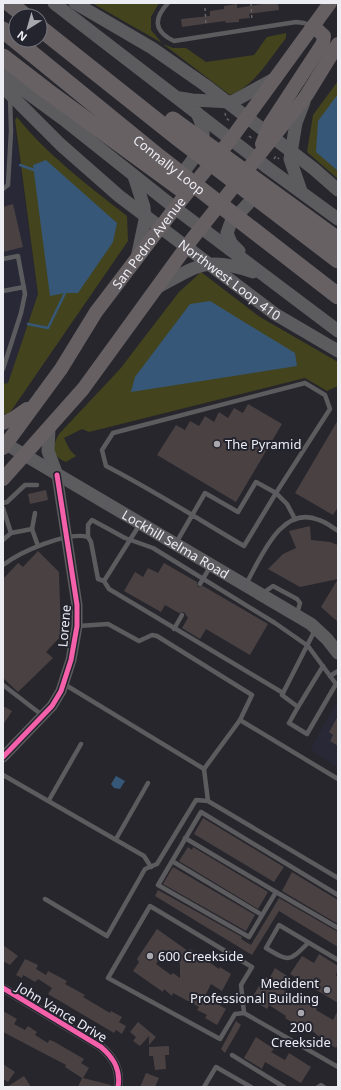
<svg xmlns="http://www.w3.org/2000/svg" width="341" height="1090" font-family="'Noto Sans',sans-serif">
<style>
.built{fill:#292836}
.green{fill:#43431e}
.water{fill:#365777}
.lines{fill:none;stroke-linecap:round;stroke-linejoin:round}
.stream{stroke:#365777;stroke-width:2.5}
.building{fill:#4a4143;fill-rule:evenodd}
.path{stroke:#636368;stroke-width:1.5;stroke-dasharray:3 3;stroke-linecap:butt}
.service{stroke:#5c5c5f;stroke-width:4.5}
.minor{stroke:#5c5c5f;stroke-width:9}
.tertiary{stroke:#5c5c5f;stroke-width:11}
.secondary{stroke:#5c5c5f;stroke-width:13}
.primary{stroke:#666063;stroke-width:14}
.motorway{stroke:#676163;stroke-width:17}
.cycleway-casing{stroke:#24242e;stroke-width:8}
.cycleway{stroke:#f560ab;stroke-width:5}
.poi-dot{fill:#a7a7ad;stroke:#24242e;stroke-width:1.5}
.labels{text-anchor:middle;stroke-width:4;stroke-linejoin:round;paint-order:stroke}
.street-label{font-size:13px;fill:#ececf3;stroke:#24242e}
.poi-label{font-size:13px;fill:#ececf3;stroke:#24242e;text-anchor:start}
</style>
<rect width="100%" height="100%" fill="#26262c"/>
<!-- built -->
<g class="built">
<polygon points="3,98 12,107 38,294 8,383 3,384"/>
<polygon points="338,700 338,767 310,750"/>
</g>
<!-- green -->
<g class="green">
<polygon points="92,3 159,3 151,17 151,30 162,43"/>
<path d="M286 33V38C270 58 255 86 230 95L163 44 173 48H186L206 62 254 55 267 37Z"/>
<polygon points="338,81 338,179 307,152 313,115"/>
<path d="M17 117C47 155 89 186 127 216L128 241 9 414H3V384L8 383 38 294 15 120Z"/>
<path d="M201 272 260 317 338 362V386L327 391 305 378 89 432 82 429 64 438 70 450 76 456 66 462C51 456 52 446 59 434L120 369 179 292Z"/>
</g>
<!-- water -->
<g class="water">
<polygon points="338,94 338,171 316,152 318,121"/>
<polygon points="46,160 117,223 113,242 78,293 65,293 50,296 33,165"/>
<polygon points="210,301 295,353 297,366 131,392 135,377 190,304"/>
<polygon points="116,776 125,781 120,789 114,788 111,784"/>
</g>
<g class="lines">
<!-- stream -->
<g class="stream">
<polyline points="20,165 34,170"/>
<polyline points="28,324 48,328 65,293"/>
</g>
</g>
<!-- building -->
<g class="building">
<polygon points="268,3 278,3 279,10 249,14 250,18 239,19 239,22 226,23 225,21 182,27 181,19 210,16 210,11 224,9 224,6 237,4 237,8"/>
<polygon points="13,204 23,247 3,252 3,207"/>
<polygon points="248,404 282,424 236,502 157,455 176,425 185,430 190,421 199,426 205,416 214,422 219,412 228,418 234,408 243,413"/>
<polygon points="338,420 338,507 333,515 295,493"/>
<polygon points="46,490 48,500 30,504 28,494"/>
<polygon points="310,526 311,540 330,542 338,545 338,622 321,607 338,579 300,587 268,569 283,554 296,548 289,531"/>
<polygon points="38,551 59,572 61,636 46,652 53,658 18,692 3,678 3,579 18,563 23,567"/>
<polygon points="164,563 197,582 198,587 203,586 268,624 250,655 206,629 200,639 182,628 188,618 184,612 179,613 165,605 161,612 124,591 135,572 143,577 148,568 158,573"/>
<polygon points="3,706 12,711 3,725"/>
<polygon points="338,716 338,746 330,741 333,735 329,732"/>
<polygon points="203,818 284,867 274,882 194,834"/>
<polygon points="188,847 192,850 193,847 268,892 258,909 179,861"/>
<polygon points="173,867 255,915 246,931 163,884"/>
<polygon points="292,872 338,900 338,924 282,891"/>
<polygon points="158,890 242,937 241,939 251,945 279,898 338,932 338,947 279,911 252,955 155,896"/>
<path d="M157 929 188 951 190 949 219 969 220 967 231 974 222 991 211 984 205 996 226 1009 217 1025 205 1018 207 1015 197 1010 199 1007 173 993 172 996 164 989 163 992 133 971 139 962 137 959ZM163 952 180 963V978L173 973 171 975 156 964Z"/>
<polygon points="3,945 18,956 10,965 3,961"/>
<polygon points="319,954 338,966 336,976 338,977 338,1003 290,974 302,956 314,963"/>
<polygon points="25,959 38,965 36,969 46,975 48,971 67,981 65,984 85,995 83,997 110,1013 111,1011 122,1017 119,1022 126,1026 122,1034 116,1030 114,1033 48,994 52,988 38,979 35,982 23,975 22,978 16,975"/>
<polygon points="275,968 290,978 283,990 296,997 297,994 317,1007 316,1010 333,1020 338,1010 338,1044 336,1048 320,1039 321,1038 307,1027 305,1030 285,1018 286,1016 269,1005 267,1009 251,999 259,986 261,987 266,977 269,979"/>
<polygon points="3,1011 17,1019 14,1024 25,1030 28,1026 37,1032 35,1035 48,1043 49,1040 53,1041 84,1059 81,1063 89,1068 83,1078 111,1085 110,1087 78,1087 82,1078 65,1067 66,1065 3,1032"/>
<polygon points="236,1021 241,1025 225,1053 221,1049"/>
<polygon points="138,1022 156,1037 149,1045 149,1036 140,1046 133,1041 136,1037 130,1032"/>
<polygon points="256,1037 274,1049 271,1052 285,1060 289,1053 311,1067 301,1083 265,1062 262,1069 244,1058"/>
<polygon points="169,1046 169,1055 165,1055 166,1069 155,1070 153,1056 149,1056 149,1047"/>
<polygon points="3,1064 15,1072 8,1082 3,1079"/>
<polygon points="146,1073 159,1078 155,1087 140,1087"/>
<polygon points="24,1076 31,1087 7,1087"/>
</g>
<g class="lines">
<!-- path -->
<g class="path">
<polyline points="251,3 252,21"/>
<polyline points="205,8 206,25"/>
<polyline points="225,113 226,118 231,122"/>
<polyline points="249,136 253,139"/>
<polyline points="274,159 276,156 279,159"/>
</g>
<!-- service -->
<g class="service">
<path d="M168 3C154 18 153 31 174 41L296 22 304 23 312 26"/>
<polyline points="3,189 8,185 11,131 10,97"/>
<polyline points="3,259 18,256 25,294 21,313 3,369"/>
<polyline points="3,291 24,287"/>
<polyline points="3,503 7,502 25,485 37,485"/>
<polyline points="3,508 11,533"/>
<polyline points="32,529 35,513"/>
<polyline points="88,537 88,525 92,520 125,538 153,548 275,623 308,646 336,684 307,734 289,723 298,707 282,695 315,630"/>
<polyline points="3,540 11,533 32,529 38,546"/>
<path d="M176 543 205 493 238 512 256 482 276 493 330 409 325 395 305 383 113 433 102 450 106 466C153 490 198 519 244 546L276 493 287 504 295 519"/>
<path d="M3 565C20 552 67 531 88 537L91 542 98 579 104 581 109 589 283 693"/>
<polyline points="104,581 140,524"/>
<polyline points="200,584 210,567"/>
<path d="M246 584C261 558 281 504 319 520 326 522 332 527 338 531"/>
<polyline points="263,593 273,586 297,599 300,603 297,614"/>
<polyline points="78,626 108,624 139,641 152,635 157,636 252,695 240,720 338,779"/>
<polyline points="174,629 182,615"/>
<polyline points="330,676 338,671"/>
<polyline points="64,684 204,769 208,801"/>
<polyline points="3,685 42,715"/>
<polyline points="298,707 323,666"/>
<polyline points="204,769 240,720"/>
<polyline points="3,775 144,856 151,867"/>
<polyline points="49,800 81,744"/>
<polyline points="185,838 276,892"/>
<polyline points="116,839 148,783"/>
<polyline points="172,861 262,915"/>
<polyline points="338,895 201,812 158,885 249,937 276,892 338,928"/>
<polyline points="45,899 107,936 145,869 157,864 196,800 208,801 338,878"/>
<path d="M308 943C289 962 289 962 266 948L279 925 338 960"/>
<polyline points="244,1013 241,985 252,967 150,906 108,978 220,1039 235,1014 244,1013 338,1067"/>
<polyline points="232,1055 284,1087"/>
<polyline points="204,1087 216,1067 251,1087"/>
<polyline points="318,1087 321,1085 324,1087"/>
</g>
<!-- minor -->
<path class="minor" d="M3 988 101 1047C114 1058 121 1070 118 1087"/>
<!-- tertiary -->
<polyline class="tertiary" points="3,757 52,706 61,691 71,660 77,626 77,605 57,475"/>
<!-- secondary -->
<g class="secondary">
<polyline points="54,3 268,168 338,219"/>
<polyline points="75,3 152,48 205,85 314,169 338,190"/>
<polyline points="3,75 63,119 175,208 338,331"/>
<path id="s1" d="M3 87 61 145 119 196 275 314 338 351"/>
<polyline points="180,98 192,100 232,102 276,78"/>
<polyline points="134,176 144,207 145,220 137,258"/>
<path d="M175 181C182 175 186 169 191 162 205 144 207 134 197 113"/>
<polyline points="301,191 290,159 296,123 304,102"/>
<polyline points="239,251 231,243 227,233 231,222 260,191"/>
<path d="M158 287C198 265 208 256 253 272"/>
<polyline points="49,428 48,451 57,475"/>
<path id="s2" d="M6 444 311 624 327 639 338 653"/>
</g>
<!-- primary -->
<g class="primary">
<polyline points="262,144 270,124 323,43 324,36 313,26"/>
<polyline points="3,423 14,418 27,409"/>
<path id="s3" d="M3 448 61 369 96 312 175 208 231 139 330 3"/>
<polyline points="3,479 83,389 192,239 306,96 338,44"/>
</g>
<!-- motorway -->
<g class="motorway">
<polyline points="9,3 25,16"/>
<polyline points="40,28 177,137 338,260"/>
<path id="s4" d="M3 30 160 158 338 296"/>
<polyline points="3,57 47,91 184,191"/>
<polyline points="173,120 338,240"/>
</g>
<defs>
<g id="cycleway">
<polyline points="3,757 52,706 61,691 71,660 77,626 77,605 57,475"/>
<path d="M3 988 101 1047C114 1058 121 1070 118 1087"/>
</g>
</defs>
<!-- cycleway casing -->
<use href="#cycleway" class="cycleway-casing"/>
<!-- cycleway -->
<use href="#cycleway" class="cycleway"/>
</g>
<!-- markers -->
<g class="poi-dot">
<circle cx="217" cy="444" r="4"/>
<circle cx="150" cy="956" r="4"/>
<circle cx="327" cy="990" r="4"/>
<circle cx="301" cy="1013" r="4"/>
</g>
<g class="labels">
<!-- street labels -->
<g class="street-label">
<text dy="5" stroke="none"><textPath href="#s4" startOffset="214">Connally Loop</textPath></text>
<text dy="5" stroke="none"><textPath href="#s3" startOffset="252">San Pedro Avenue</textPath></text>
<text dy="5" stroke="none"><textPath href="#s1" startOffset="298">Northwest Loop 410</textPath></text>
<text dy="5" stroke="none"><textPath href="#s2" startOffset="197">Lockhill Selma Road</textPath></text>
<text transform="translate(64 626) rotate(-85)" y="5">Lorene</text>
<text transform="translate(62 1012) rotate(31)" y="5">John Vance Drive</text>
</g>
<!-- poi labels -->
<g class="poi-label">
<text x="225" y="449">The Pyramid</text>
<text x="158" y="961">600 Creekside</text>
<text x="319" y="988" text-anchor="end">Medident<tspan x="319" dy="15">Professional Building</tspan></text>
<text x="301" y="1032" text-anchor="middle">200<tspan x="301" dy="15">Creekside</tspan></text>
</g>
</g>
<!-- border -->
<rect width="341" height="1090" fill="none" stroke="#ececf3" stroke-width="8"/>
<!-- north arrow -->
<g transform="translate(28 28) rotate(217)"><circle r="19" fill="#24242e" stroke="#74747d"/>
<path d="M0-3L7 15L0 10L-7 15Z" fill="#a7a7ad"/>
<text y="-6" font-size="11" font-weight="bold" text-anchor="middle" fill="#ececf3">N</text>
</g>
</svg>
